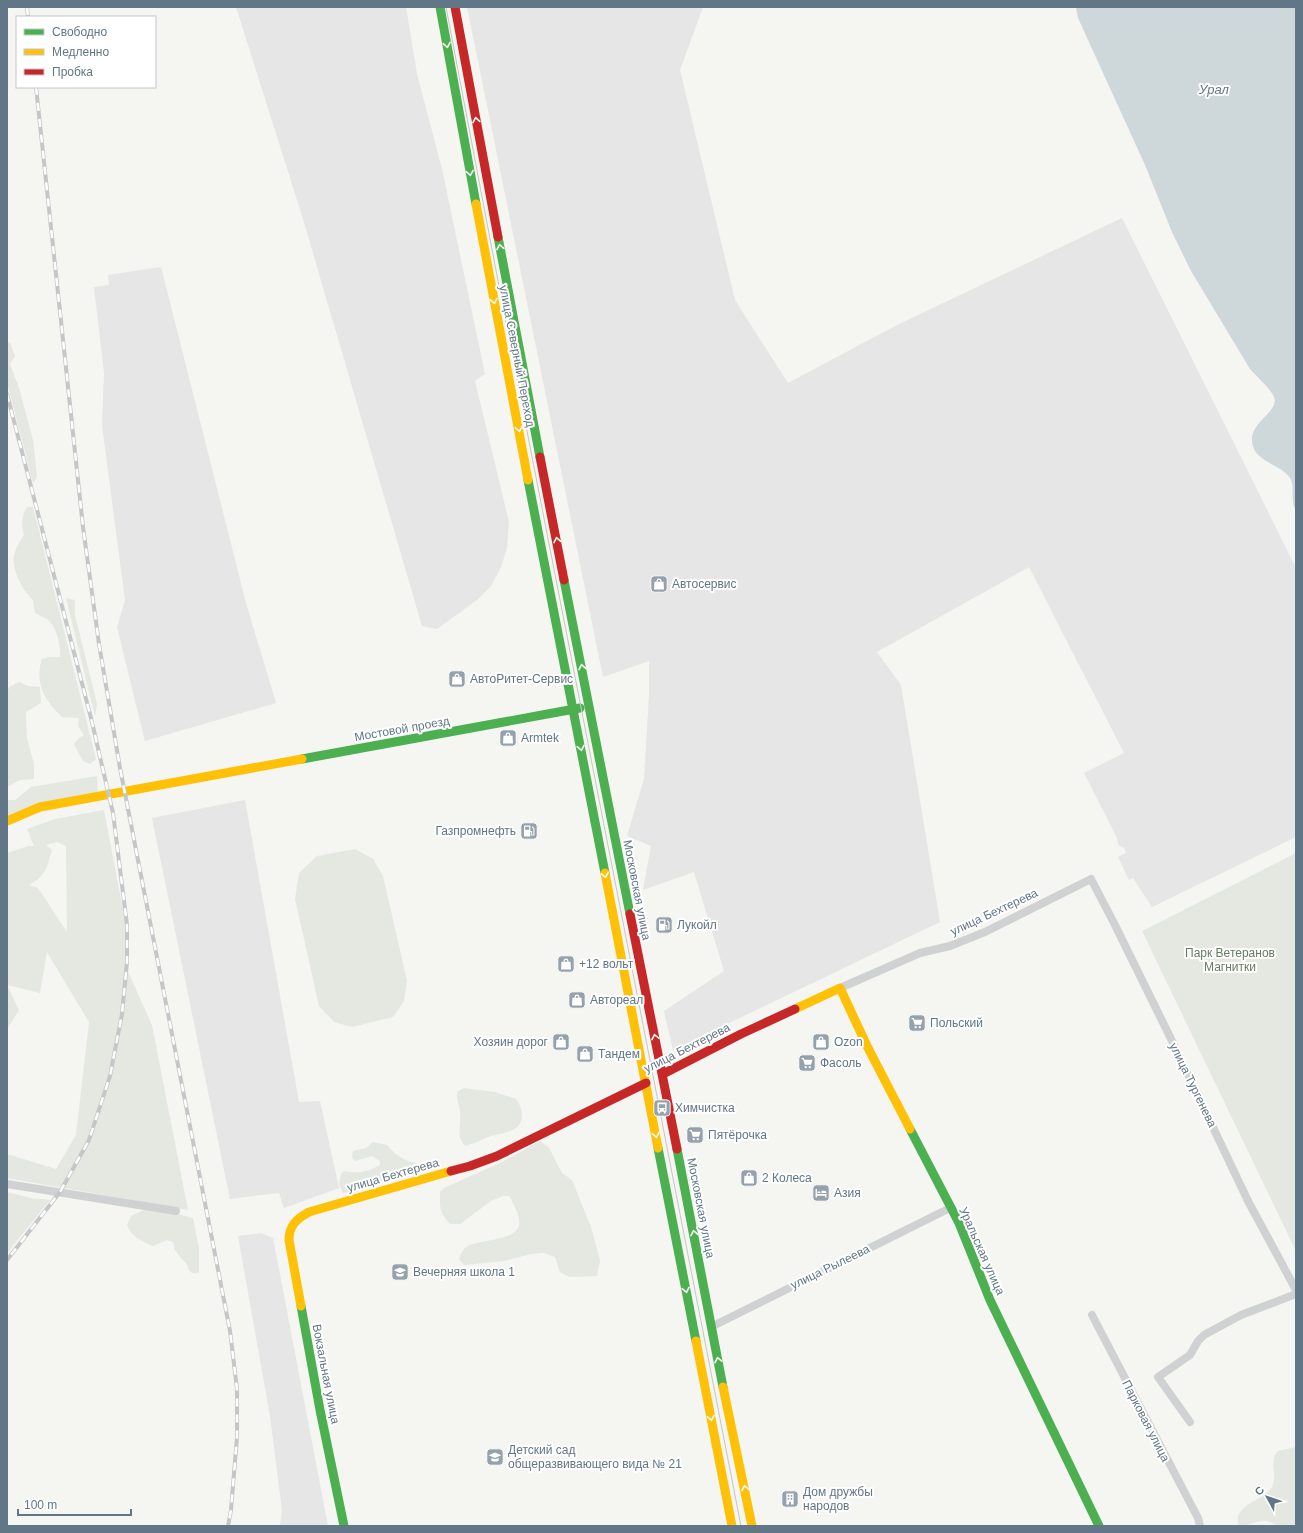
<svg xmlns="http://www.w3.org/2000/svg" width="1303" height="1533" font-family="Helvetica,sans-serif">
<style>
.built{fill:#e5e6e5}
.green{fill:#e4e8e0;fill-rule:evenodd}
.water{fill:#ced7da}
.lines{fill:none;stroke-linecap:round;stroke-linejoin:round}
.street{stroke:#d0d1d2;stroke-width:8}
.fast{stroke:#4caf50;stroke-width:9}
.slow{stroke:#ffc107;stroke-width:9}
.jam{stroke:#c62828;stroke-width:9}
.tram{stroke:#c5c6c7;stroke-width:1}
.rail-casing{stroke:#c5c6c7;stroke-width:4}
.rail{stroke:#fff;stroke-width:2.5;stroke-dasharray:8;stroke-linecap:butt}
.oneway{stroke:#f6fbf6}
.labels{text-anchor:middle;stroke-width:4;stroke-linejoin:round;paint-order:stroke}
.street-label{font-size:12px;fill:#617686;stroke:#fff}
.poi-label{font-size:12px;fill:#617686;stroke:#fff;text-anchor:start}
.park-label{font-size:12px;fill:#677c61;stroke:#fff}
.water-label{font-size:13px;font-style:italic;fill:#5d7983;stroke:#fff}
</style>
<rect width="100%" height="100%" fill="#f5f5f2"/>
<!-- built -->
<g class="built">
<polygon points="236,7 406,7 417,74 442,169 485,374 475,381 509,522 507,548 501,567 491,586 477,600 437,629 422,626 303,219"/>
<polygon points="467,7 703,7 680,70 735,300 788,383 899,324 1122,218 1296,568 1296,837 1152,907 1133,878 1129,880 1118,857 1126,853 1124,848 1118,845 1117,838 1084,773 1124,753 1029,567 877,652 901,685 940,922 673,1050 664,1011 724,971 694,872 643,890 651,846 627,836 644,779 649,695 649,661 603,677"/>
<polygon points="161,267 246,603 276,703 145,741 117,627 125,600 102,425 104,373 94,287 109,285 108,275"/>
<polygon points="245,800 299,1102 320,1101 339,1188 284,1208 279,1193 230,1199 152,818"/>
<polygon points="261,1233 273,1238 328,1526 280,1526 282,1510 270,1416 238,1236"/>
</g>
<!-- green -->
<g class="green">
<polygon points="10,342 15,356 10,364 19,388 33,440 37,477 33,483 7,383 7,343"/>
<path d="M27 507H33L96 759 90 764 83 761 74 744 79 738 84 735 78 726 79 718 62 717C45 701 34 683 42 659L50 657H60C61 645 57 627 47 619 43 617 39 615 35 613L33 600C23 591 11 569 14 555 16 547 20 541 24 535 21 524 21 517 27 507Z"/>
<polygon points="66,598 75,600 75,615 97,704 95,716"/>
<polygon points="19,682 28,686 40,687 41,703 26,712 27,738 34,764 34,779 20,780 7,787 7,694 9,687"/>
<polygon points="97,776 98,793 7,816 7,800 15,800 31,787"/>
<path d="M104 810 125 921V965L152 1025 188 1210 7 1178V1154L56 1169 76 1135 89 1022 47 952 40 993 7 985V853L28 846H34L27 829 55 819ZM57 842 66 846 67 932 38 888 29 885C46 876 47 867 52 850L46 845Z"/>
<polygon points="355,849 373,859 383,876 407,981 404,1001 393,1017 352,1027 334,1022 319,1006 295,899 299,873 317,856"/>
<polygon points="1296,853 1296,1251 1142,931"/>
<polygon points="7,985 19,1010 7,1029"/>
<path d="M464 1088 495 1092 516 1099C520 1104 522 1110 522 1116 521 1133 504 1132 491 1136 482 1139 474 1144 465 1146 455 1135 462 1124 460 1111 459 1104 456 1100 457 1092Z"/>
<path d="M540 1141 549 1148 562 1173 572 1180 591 1227 597 1249 600 1261 597 1276 569 1277 560 1272 555 1257 544 1253 531 1254 504 1261 464 1265 459 1259C460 1256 462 1250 465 1248 469 1244 477 1243 482 1242 518 1235 530 1232 509 1196H503L491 1201 460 1224H450C439 1212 440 1208 440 1192L444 1188 502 1162Z"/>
<path d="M373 1142 387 1145C392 1151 400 1158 408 1161 412 1162 415 1162 420 1165L405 1175 358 1190 343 1193 339 1184 341 1174 344 1171C357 1174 368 1172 380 1165V1161L372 1156 355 1161 352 1157 353 1151 366 1148Z"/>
<polygon points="7,1192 31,1198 50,1200 7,1253"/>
<path d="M144 1210 173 1213 193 1218 199 1249V1273H192L189 1270 187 1264 181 1258 175 1250 173 1242 167 1240 153 1246C141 1241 132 1237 127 1225L131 1216Z"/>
<path d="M1296 1447V1526H1276C1264 1514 1252 1526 1239 1526 1231 1505 1264 1501 1272 1487 1277 1477 1272 1468 1274 1459 1274 1456 1276 1453 1278 1451Z"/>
</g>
<!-- water -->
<path class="water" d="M1076 7H1296V511C1289 499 1296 487 1290 478 1281 464 1253 462 1252 441 1250 422 1280 411 1274 397 1270 388 1257 377 1250 369L1191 271 1172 232 1145 165 1078 18Z"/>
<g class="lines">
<!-- street -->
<g class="street">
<polyline points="840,988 920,953 950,946 985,932 1091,879 1114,923 1172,1041 1248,1201 1296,1290"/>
<polyline points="7,1184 176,1211"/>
<polyline points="1092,1315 1198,1518 1200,1526"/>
<polyline points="711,1327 950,1208"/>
<polyline points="1190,1422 1158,1377 1190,1355 1198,1341 1204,1335 1241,1315 1296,1294"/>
</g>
<!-- fast -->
<g class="fast">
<polyline points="440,7 476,204"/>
<polyline points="498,237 540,457"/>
<polyline points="528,480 605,873"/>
<polyline points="564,580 630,914"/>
<polyline points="302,759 580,708"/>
<polyline points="910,1129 959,1223 990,1300 1099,1526"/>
<polyline points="658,1148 696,1341"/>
<polyline points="677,1149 723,1387"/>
<polyline points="301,1306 320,1410 344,1526"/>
</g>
<!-- slow -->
<g class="slow">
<polyline points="476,204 528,480"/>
<polyline points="7,821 40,807 302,759"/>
<polyline points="605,873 658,1148"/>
<polyline points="795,1009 840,988 867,1046 910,1129"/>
<path d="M301 1306 289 1240C289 1226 296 1219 309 1212L451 1171"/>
<polyline points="696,1341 732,1526"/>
<polyline points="723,1387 752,1526"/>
</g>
<!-- jam -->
<g class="jam">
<polyline points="455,7 498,237"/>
<polyline points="540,457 564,580"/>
<polyline points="630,914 677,1149"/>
<polyline points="663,1074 741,1034 795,1009"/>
<polyline points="451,1171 470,1166 497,1156 646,1083"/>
</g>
<!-- tram -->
<polyline class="tram" points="446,7 510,344 741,1526"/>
<defs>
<g id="rail">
<polyline points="27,7 28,17"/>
<polyline points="36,87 83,527 99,644 120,768 230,1331 237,1389 237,1437 231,1510 228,1526"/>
<polyline points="7,394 91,718 113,813 127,925 127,962 122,1014 110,1076 89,1140 60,1192 7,1260"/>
</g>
</defs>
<!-- rail casing -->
<use href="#rail" class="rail-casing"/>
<!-- rail -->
<use href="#rail" class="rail"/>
</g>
<!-- one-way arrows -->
<defs><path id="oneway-chevron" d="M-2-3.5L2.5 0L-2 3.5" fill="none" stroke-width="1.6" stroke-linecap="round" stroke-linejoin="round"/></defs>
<g class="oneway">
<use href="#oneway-chevron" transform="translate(447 45) rotate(80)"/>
<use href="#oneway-chevron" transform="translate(476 120) rotate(-100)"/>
<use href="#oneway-chevron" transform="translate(470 173) rotate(80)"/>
<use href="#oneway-chevron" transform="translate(500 247) rotate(-100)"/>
<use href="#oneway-chevron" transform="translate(494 301) rotate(80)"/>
<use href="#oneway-chevron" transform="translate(519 429) rotate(79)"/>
<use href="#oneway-chevron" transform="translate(557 540) rotate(-101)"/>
<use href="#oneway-chevron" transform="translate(582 667) rotate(-101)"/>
<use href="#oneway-chevron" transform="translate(581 748) rotate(79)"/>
<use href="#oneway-chevron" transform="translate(605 875) rotate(79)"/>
<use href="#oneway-chevron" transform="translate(655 1037) rotate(-102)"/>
<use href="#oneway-chevron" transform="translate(656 1135) rotate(79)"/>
<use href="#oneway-chevron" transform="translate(694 1233) rotate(-101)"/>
<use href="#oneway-chevron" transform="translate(686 1290) rotate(79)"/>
<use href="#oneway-chevron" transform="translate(718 1360) rotate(-102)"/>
<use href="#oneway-chevron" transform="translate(711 1418) rotate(79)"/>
<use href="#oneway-chevron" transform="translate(745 1488) rotate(-101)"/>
</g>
<!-- icons -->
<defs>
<symbol id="shop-square" viewBox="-11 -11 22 22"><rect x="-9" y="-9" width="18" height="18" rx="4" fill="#95a2ac" stroke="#fff"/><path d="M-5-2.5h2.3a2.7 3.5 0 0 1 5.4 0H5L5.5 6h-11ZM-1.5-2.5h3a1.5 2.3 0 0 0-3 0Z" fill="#fff"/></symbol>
<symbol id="fuel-square" viewBox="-11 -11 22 22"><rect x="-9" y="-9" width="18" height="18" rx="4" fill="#95a2ac" stroke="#fff"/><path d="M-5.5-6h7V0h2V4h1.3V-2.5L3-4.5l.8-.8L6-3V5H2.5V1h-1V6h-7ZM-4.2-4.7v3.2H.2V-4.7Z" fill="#fff"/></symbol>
<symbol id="supermarket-square" viewBox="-11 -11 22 22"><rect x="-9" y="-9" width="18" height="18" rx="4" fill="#95a2ac" stroke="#fff"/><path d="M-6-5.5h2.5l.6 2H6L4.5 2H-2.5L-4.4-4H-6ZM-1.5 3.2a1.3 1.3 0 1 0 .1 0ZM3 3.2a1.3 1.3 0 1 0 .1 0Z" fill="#fff"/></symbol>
<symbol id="bus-square" viewBox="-11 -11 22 22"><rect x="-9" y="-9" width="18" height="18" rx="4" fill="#95a2ac" stroke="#fff"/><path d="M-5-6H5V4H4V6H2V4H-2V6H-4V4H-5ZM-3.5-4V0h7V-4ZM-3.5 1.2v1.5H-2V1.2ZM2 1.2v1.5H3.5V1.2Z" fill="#fff"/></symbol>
<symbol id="hotel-square" viewBox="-11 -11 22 22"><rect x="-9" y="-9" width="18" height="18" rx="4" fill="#95a2ac" stroke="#fff"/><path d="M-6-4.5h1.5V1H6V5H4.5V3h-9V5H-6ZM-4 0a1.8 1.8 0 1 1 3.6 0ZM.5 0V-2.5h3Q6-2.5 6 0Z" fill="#fff"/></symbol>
<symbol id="school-square" viewBox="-11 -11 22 22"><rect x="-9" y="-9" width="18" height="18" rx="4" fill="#95a2ac" stroke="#fff"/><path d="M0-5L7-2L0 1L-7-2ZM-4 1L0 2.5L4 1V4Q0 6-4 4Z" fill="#fff"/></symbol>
<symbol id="building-square" viewBox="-11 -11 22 22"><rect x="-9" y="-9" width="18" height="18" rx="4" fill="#95a2ac" stroke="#fff"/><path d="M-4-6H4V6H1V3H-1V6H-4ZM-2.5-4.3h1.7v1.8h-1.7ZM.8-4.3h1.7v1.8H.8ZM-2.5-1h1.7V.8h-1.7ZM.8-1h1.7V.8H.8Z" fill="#fff"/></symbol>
</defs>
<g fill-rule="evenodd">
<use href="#shop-square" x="649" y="574" width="20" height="20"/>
<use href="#shop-square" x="447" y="669" width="20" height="20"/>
<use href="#shop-square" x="498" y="728" width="20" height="20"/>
<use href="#fuel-square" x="519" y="821" width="20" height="20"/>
<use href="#fuel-square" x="654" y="915" width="20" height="20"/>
<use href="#shop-square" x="556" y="954" width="20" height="20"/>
<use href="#shop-square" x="567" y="990" width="20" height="20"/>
<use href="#supermarket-square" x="907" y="1013" width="20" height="20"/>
<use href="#shop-square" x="551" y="1032" width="20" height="20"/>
<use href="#shop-square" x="811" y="1032" width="20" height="20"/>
<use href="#shop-square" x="575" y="1044" width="20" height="20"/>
<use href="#supermarket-square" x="797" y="1053" width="20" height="20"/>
<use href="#bus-square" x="652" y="1098" width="20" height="20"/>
<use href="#supermarket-square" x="685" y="1125" width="20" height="20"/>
<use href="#shop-square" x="739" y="1168" width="20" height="20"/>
<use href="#hotel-square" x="811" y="1183" width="20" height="20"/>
<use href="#school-square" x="390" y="1262" width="20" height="20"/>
<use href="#school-square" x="485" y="1447" width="20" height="20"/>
<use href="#building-square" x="780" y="1489" width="20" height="20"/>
</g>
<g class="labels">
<!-- street labels -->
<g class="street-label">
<text transform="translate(517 356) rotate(79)" y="4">улица Северный Переход</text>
<text transform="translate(402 729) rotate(-10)" y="4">Мостовой проезд</text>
<text transform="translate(637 890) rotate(79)" y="4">Московская улица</text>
<text transform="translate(994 912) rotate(-25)" y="4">улица Бехтерева</text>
<text transform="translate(687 1048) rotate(-27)" y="4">улица Бехтерева</text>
<text transform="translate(1193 1085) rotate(64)" y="4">улица Тургенева</text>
<text transform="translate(393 1175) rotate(-16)" y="4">улица Бехтерева</text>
<text transform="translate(701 1208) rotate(79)" y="4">Московская улица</text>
<text transform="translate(982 1251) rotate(66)" y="4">Уральская улица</text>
<text transform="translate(830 1267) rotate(-26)" y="4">улица Рылеева</text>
<text transform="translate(326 1374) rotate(79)" y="4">Вокзальная улица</text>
<text transform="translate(1146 1421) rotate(63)" y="4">Парковая улица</text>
</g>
<!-- poi labels -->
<g class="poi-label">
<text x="672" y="588">Автосервис</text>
<text x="470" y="683">АвтоРитет-Сервис</text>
<text x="521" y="742">Armtek</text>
<text x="516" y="835" text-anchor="end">Газпромнефть</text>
<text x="677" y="929">Лукойл</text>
<text x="579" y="968">+12 вольт</text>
<text x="590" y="1004">Автореал</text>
<text x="930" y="1027">Польский</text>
<text x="548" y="1046" text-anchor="end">Хозяин дорог</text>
<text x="834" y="1046">Ozon</text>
<text x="598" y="1058">Тандем</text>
<text x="820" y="1067">Фасоль</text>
<text x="675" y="1112">Химчистка</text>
<text x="708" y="1139">Пятёрочка</text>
<text x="762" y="1182">2 Колеса</text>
<text x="834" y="1197">Азия</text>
<text x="413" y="1276">Вечерняя школа 1</text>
<text x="508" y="1454">Детский сад<tspan x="508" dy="14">общеразвивающего вида № 21</tspan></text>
<text x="803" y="1496">Дом дружбы<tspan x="803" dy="14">народов</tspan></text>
</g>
<!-- park labels -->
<g class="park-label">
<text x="1230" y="957">Парк Ветеранов<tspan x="1230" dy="14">Магнитки</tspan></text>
</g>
<!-- water labels -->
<g class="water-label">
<text x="1214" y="94">Урал</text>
</g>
</g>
<!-- border -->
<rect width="1303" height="1533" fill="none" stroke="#617686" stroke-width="16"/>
<!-- legend -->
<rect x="16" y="16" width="140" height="72" fill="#ffffff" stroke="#c0c8cf"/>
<rect x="24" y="29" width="20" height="6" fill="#4caf50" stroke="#c0c8cf"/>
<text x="52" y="36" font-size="12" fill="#617686">Свободно</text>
<rect x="24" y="49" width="20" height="6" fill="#ffc107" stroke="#c0c8cf"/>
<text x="52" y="56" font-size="12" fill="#617686">Медленно</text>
<rect x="24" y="69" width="20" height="6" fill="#c62828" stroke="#c0c8cf"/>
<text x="52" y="76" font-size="12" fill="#617686">Пробка</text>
<!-- north arrow -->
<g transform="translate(1267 1497) rotate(310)" stroke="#ffffff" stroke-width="3" paint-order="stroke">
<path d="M0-3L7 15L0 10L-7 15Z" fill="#617686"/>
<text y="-6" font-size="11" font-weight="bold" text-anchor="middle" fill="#617686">С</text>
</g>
<!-- scale -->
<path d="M18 1509v6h113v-6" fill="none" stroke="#617686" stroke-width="2"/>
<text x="24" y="1509" font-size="12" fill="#617686" stroke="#ffffff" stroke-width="3" paint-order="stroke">100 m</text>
</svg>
